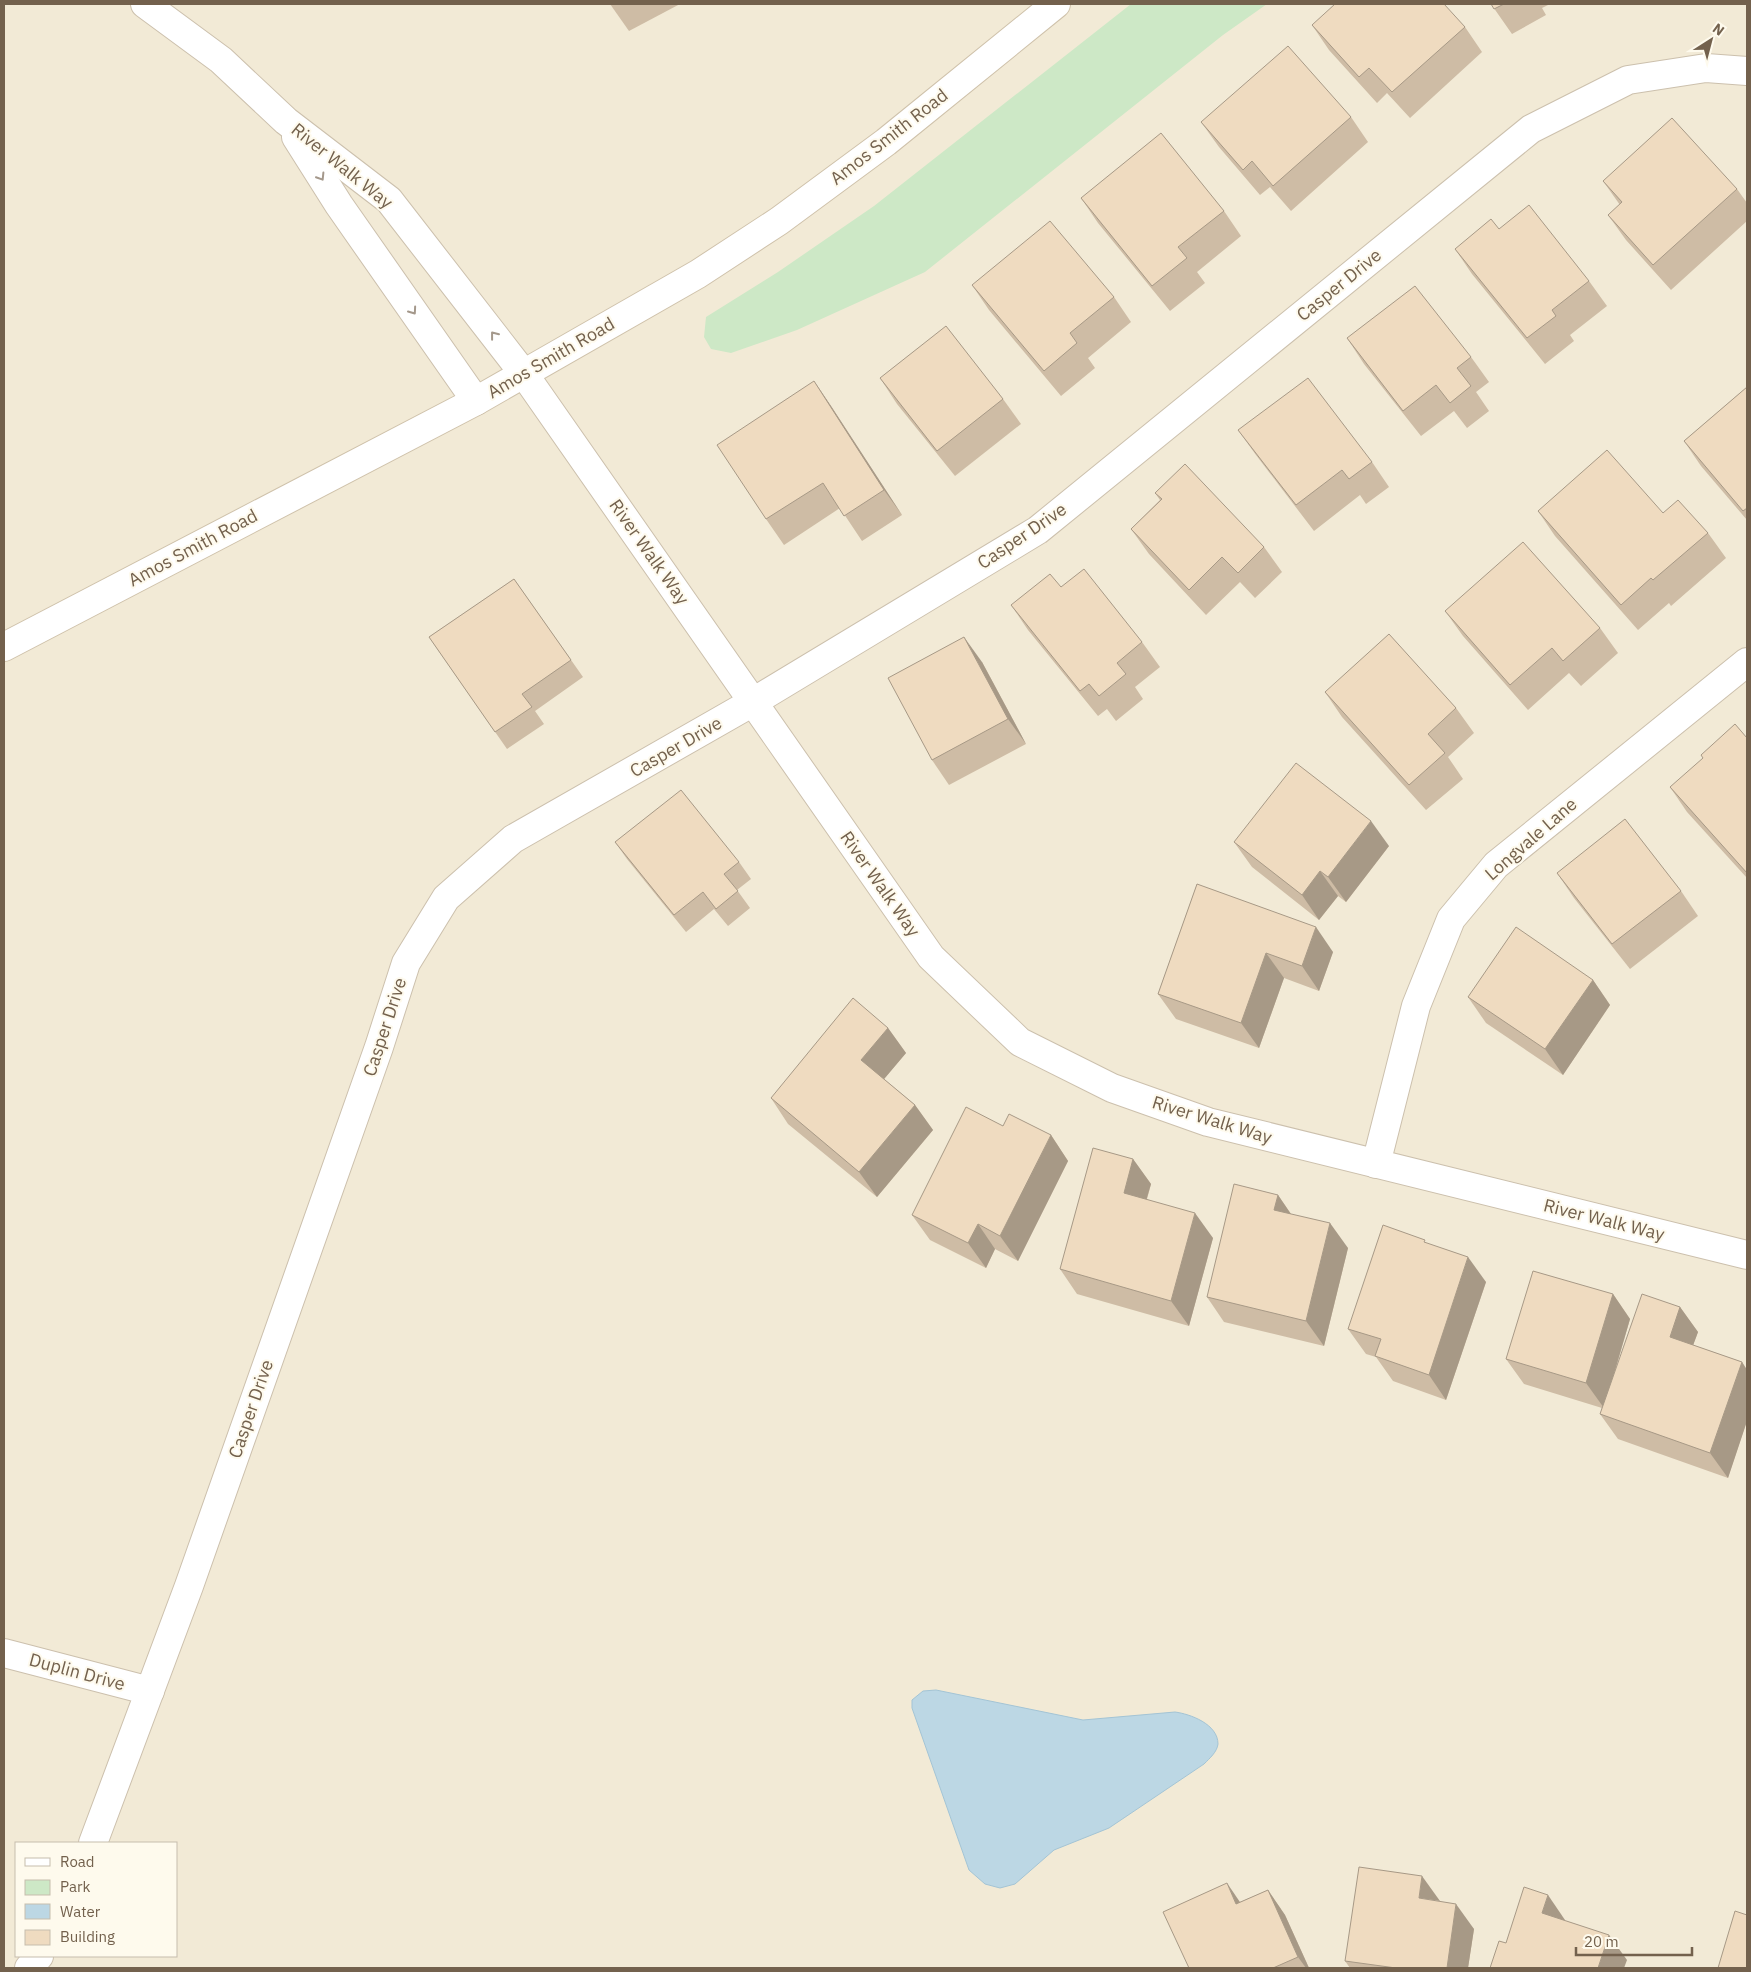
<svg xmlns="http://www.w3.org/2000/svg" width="1751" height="1972" font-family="'IBM Plex Sans',sans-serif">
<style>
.residential{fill:#f2ead6;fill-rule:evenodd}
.green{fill:#cde8c6}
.water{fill:#bcd7e4;stroke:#a3c4d5}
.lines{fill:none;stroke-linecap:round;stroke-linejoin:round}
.street-casing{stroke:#ccc0ad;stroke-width:30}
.secondary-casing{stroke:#cfc2ab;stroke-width:30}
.street{stroke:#fff;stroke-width:28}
.secondary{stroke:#fff;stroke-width:28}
.wall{fill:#cebca5}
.shaded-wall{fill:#a79986}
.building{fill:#efdbc0;stroke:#a79986}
.oneway{stroke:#a4988b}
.labels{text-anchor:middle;stroke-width:4;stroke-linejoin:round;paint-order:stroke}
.street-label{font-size:18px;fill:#73614d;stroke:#fefaed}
</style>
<rect width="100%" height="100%" fill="#fbf7e7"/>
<!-- residential -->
<path class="residential" d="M4 4H1747V1968H4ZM16 1843H176V1956H16Z"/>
<!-- green -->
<polygon class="green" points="1131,4 1267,4 1223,35 925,272 797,330 731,353 711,349 704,337 706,317 778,272 874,206"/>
<!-- water -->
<path class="water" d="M936 1690 1083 1720 1175 1712C1190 1714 1218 1724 1218 1744 1217 1752 1210 1758 1204 1764L1109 1828 1054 1850 1015 1884 1000 1888 985 1884 969 1870 912 1708V1700L923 1691Z"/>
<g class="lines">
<defs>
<g id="street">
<polyline points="145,4 221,60 286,121 389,200 524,374 931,957 1020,1042 1112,1088 1208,1122 1747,1255"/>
<polyline points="296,137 339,205 476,401"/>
<polyline points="1376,1164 1416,1006 1451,919 1496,865 1747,662"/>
<polyline points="4,1653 150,1691"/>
<polyline points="93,1843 189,1586 379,1047 406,963 446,898 513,839 753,702 1038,530 1531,129 1628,80 1706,68 1747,71"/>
<polyline points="29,1968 39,1956"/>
</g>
<polyline id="secondary" points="4,647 476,401 698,274 779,221 886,142 1056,4"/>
</defs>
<!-- street casing -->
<use href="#street" class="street-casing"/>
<!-- secondary casing -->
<use href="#secondary" class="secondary-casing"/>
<!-- street -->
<use href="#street" class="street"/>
<!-- secondary -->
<use href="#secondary" class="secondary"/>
</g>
<!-- wall -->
<g class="wall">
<polygon points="610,4 680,4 629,31"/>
<polygon points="1491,4 1550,4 1542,8 1546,15 1512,34"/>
<polygon points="1312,25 1465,27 1482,52 1410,118 1387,93 1377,103 1329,50"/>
<polygon points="1351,117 1368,142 1291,211 1270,187 1260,195 1219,147 1201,122"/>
<polygon points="1603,181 1737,189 1747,203 1747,221 1671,290 1626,240 1608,215 1620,205"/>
<polygon points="1081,198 1224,211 1241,236 1197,272 1205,283 1170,311 1098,223"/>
<polygon points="1499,229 1589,281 1607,306 1570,335 1574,341 1545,364 1472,274 1455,249"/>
<polygon points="972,285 1114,297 1131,322 1088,358 1095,368 1061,396 989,310"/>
<polygon points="1347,338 1471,357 1489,382 1476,392 1489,411 1467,428 1454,411 1421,436 1364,364"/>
<polygon points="880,378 1003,399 1021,424 955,476 897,404"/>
<polygon points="814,381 831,406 902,515 862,541 840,508 784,545 766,519"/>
<polygon points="1747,387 1747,520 1701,466 1684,441"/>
<polygon points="1238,430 1372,462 1389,487 1366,504 1360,495 1314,531 1256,455"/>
<polygon points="1155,493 1264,547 1282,572 1255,598 1240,582 1206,615 1149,554 1131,529 1160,500"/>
<polygon points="1538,511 1663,513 1708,533 1726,558 1671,606 1669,603 1638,630 1555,536"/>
<polygon points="514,579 583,677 535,711 544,724 507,749 429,637"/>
<polygon points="1061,587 1142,642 1160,667 1135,687 1143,699 1116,721 1107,709 1098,716 1028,630 1011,605"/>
<polygon points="1445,611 1600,628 1618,653 1581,686 1569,673 1528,710 1463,636"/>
<polygon points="982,662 1026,744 949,785 932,760"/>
<polygon points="1325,692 1456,708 1474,733 1448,757 1463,779 1426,810 1342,717"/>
<polygon points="1747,738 1747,878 1687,812 1670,787"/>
<polygon points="615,842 739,862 751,879 737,890 750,908 728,926 714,909 686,932 627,859"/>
<polygon points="1234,842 1389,846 1346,902 1338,896 1319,920 1252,867"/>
<polygon points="1557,873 1681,891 1698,916 1630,969 1574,898"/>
<polygon points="1197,884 1333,952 1319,991 1284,978 1259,1048 1176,1019 1158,994"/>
<polygon points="1593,980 1610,1005 1563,1075 1486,1023 1468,997"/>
<polygon points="888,1028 906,1053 884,1079 915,1105 933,1130 877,1197 788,1124 771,1098"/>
<polygon points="1003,1126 1051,1135 1068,1161 1018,1261 995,1249 986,1268 930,1240 912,1215"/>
<polygon points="1133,1159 1151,1184 1147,1199 1213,1238 1189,1326 1077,1294 1060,1269"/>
<polygon points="1278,1195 1291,1214 1348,1248 1324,1346 1224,1322 1207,1297"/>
<polygon points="1428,1244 1486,1282 1446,1400 1393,1381 1376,1357 1366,1354 1348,1329"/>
<polygon points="1613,1294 1630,1319 1613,1378 1680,1307 1698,1332 1693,1345 1742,1362 1747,1370 1747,1421 1728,1478 1618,1439 1600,1414 1602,1408 1524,1384 1506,1359"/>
<polygon points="1268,1890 1285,1915 1309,1968 1189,1968 1240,1902"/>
<polygon points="1440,1901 1474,1929 1468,1968 1350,1968 1345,1961"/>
</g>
<!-- shaded-wall -->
<g class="shaded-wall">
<polygon points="814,381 831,406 902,515 884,490"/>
<polygon points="964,637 982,662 1026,744 1008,719"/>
<polygon points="1371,821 1389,846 1346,902 1328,877"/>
<polygon points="1320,871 1338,896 1319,920 1302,895"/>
<polygon points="1316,927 1333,952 1319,991 1302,966"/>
<polygon points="1266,953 1284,978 1259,1048 1241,1023"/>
<polygon points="1593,980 1610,1005 1563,1075 1545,1049"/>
<polygon points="888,1028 906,1053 879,1085 861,1060"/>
<polygon points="915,1105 933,1130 877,1197 859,1172"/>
<polygon points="1051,1135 1068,1161 1018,1261 1000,1236"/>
<polygon points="1133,1159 1151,1184 1141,1218 1124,1193"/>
<polygon points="1278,1195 1295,1220 1274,1210"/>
<polygon points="1195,1213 1213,1238 1189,1326 1171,1301"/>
<polygon points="1330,1223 1348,1248 1324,1346 1306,1321"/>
<polygon points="978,1224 995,1249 986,1268 968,1243"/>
<polygon points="1468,1257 1486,1282 1446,1400 1429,1375"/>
<polygon points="1613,1294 1630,1319 1604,1408 1586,1383"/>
<polygon points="1680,1307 1698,1332 1687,1362 1670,1337"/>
<polygon points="1742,1362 1747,1370 1747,1421 1728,1478 1710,1453"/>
<polygon points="1422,1876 1440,1901 1419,1898"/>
<polygon points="1227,1883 1244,1908 1236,1904"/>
<polygon points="1268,1890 1285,1915 1309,1968 1306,1968 1298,1957"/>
<polygon points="1548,1895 1565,1920 1560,1938 1542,1913"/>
<polygon points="1456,1904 1474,1929 1468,1968 1447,1968"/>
<polygon points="1609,1935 1627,1960 1624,1968 1598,1968"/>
</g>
<!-- building -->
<g class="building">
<polygon points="1335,4 1444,4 1465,27 1392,92 1369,68 1359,77 1312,25"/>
<polygon points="1491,4 1504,4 1494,9"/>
<polygon points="1288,46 1351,117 1273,186 1252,161 1243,170 1201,122"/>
<polygon points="1672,118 1737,189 1653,265 1608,215 1622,202 1603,181"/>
<polygon points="1161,133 1224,211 1178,247 1187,258 1152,286 1081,198"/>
<polygon points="1529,205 1589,281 1552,310 1556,316 1527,338 1455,249 1491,219 1499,229"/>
<polygon points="1050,221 1114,297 1070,333 1077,343 1044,371 972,285"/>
<polygon points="1415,286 1471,357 1457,368 1471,386 1450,403 1436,385 1403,411 1347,338"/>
<polygon points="946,326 1003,399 937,451 880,378"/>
<polygon points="1308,378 1372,462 1349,479 1342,470 1296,505 1238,430"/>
<polygon points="814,381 884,490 844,516 823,483 766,519 717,445"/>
<polygon points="1747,387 1747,508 1743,511 1684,441"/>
<polygon points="1607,450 1663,513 1678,500 1708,533 1653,580 1651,578 1621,605 1538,511"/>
<polygon points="1185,464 1264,547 1238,573 1222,557 1189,590 1131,529 1162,499 1155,493"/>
<polygon points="1523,542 1600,628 1563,661 1552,648 1510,685 1445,611"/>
<polygon points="1084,569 1142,642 1117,663 1126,674 1099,696 1089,684 1080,691 1011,605 1050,574 1061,587"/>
<polygon points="514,579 571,660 522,694 532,707 495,732 429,637"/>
<polygon points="1389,634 1456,708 1428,734 1445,753 1409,785 1325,692"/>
<polygon points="964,637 1008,719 932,760 888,678"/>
<polygon points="1735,724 1747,738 1747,873 1670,787 1703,758 1701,755"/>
<polygon points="1296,763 1371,821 1328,877 1320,871 1302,895 1234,842"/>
<polygon points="681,790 739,862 724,874 738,891 716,909 703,892 674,915 615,842"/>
<polygon points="1625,819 1681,891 1612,944 1557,873"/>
<polygon points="1197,884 1316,927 1302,966 1266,953 1241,1023 1158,994"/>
<polygon points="1516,927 1593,980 1545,1049 1468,997"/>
<polygon points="853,998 888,1028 861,1060 915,1105 859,1172 771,1098"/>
<polygon points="966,1107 1003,1126 1009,1114 1051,1135 1000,1236 978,1224 968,1243 912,1215"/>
<polygon points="1093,1148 1133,1159 1124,1193 1195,1213 1171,1301 1060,1269"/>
<polygon points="1234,1184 1278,1195 1274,1210 1330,1223 1306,1321 1207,1297"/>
<polygon points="1383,1225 1425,1240 1424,1242 1468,1257 1429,1375 1375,1356 1381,1339 1348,1329"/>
<polygon points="1533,1271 1613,1294 1586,1383 1506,1359"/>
<polygon points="1642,1294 1680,1307 1670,1337 1742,1362 1710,1453 1600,1414"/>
<polygon points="1359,1867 1422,1876 1419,1898 1456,1904 1447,1968 1396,1968 1345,1961"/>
<polygon points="1227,1883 1236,1904 1268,1890 1298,1957 1273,1968 1189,1968 1163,1912"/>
<polygon points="1524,1887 1548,1895 1542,1913 1609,1935 1598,1968 1490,1968 1499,1941 1506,1943"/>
<polygon points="1735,1911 1747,1915 1747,1968 1718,1968"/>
</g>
<!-- one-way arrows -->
<defs><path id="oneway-chevron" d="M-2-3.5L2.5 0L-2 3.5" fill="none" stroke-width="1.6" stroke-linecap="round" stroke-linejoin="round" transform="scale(1.25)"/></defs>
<g class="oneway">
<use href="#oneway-chevron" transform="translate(321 177) rotate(58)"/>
<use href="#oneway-chevron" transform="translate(413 311) rotate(55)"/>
<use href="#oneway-chevron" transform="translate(494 335) rotate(-128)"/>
</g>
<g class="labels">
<!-- street labels -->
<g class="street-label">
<text transform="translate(889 137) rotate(-38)" y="6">Amos Smith Road</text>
<text transform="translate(342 166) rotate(39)" y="6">River Walk Way</text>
<text transform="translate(1339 285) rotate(-39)" y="6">Casper Drive</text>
<text transform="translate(551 358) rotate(-30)" y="6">Amos Smith Road</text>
<text transform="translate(1022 536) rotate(-34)" y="6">Casper Drive</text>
<text transform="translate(193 548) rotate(-28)" y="6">Amos Smith Road</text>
<text transform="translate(649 552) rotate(55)" y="6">River Walk Way</text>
<text transform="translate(676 747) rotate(-30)" y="6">Casper Drive</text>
<text transform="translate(1531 839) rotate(-41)" y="6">Longvale Lane</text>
<text transform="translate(880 884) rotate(55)" y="6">River Walk Way</text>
<text transform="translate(385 1027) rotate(-72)" y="6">Casper Drive</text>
<text transform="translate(1212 1120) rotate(17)" y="6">River Walk Way</text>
<text transform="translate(1604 1220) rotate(14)" y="6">River Walk Way</text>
<text transform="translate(251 1409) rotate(-71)" y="6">Casper Drive</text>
<text transform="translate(77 1672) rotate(15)" y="6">Duplin Drive</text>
</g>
</g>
<!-- border -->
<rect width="1751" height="1972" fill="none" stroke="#73614d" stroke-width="10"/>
<!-- legend -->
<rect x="15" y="1842" width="162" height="115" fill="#fefaed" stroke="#c6bdad"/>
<rect x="25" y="1858" width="25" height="8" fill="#ffffff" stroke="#c6bdad"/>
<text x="60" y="1867" font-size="15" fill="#73614d">Road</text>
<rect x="25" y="1880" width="25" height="15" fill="#cde8c6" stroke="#c6bdad"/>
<text x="60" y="1892" font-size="15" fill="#73614d">Park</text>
<rect x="25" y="1904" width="25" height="15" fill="#bcd7e4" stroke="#c6bdad"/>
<text x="60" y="1917" font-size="15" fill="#73614d">Water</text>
<rect x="25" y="1930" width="25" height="15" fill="#efdbc0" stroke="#c6bdad"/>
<text x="60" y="1942" font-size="15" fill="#73614d">Building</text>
<!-- north arrow -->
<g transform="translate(1711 40) rotate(36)" stroke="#fefaed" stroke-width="4" paint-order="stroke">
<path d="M0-4L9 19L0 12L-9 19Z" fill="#73614d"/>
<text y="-8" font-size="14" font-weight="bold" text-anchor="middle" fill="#73614d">N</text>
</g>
<!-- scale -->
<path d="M1576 1947v8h116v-8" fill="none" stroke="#73614d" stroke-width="2.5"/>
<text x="1584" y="1947" font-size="15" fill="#73614d" stroke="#fefaed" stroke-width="4" paint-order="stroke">20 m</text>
</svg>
